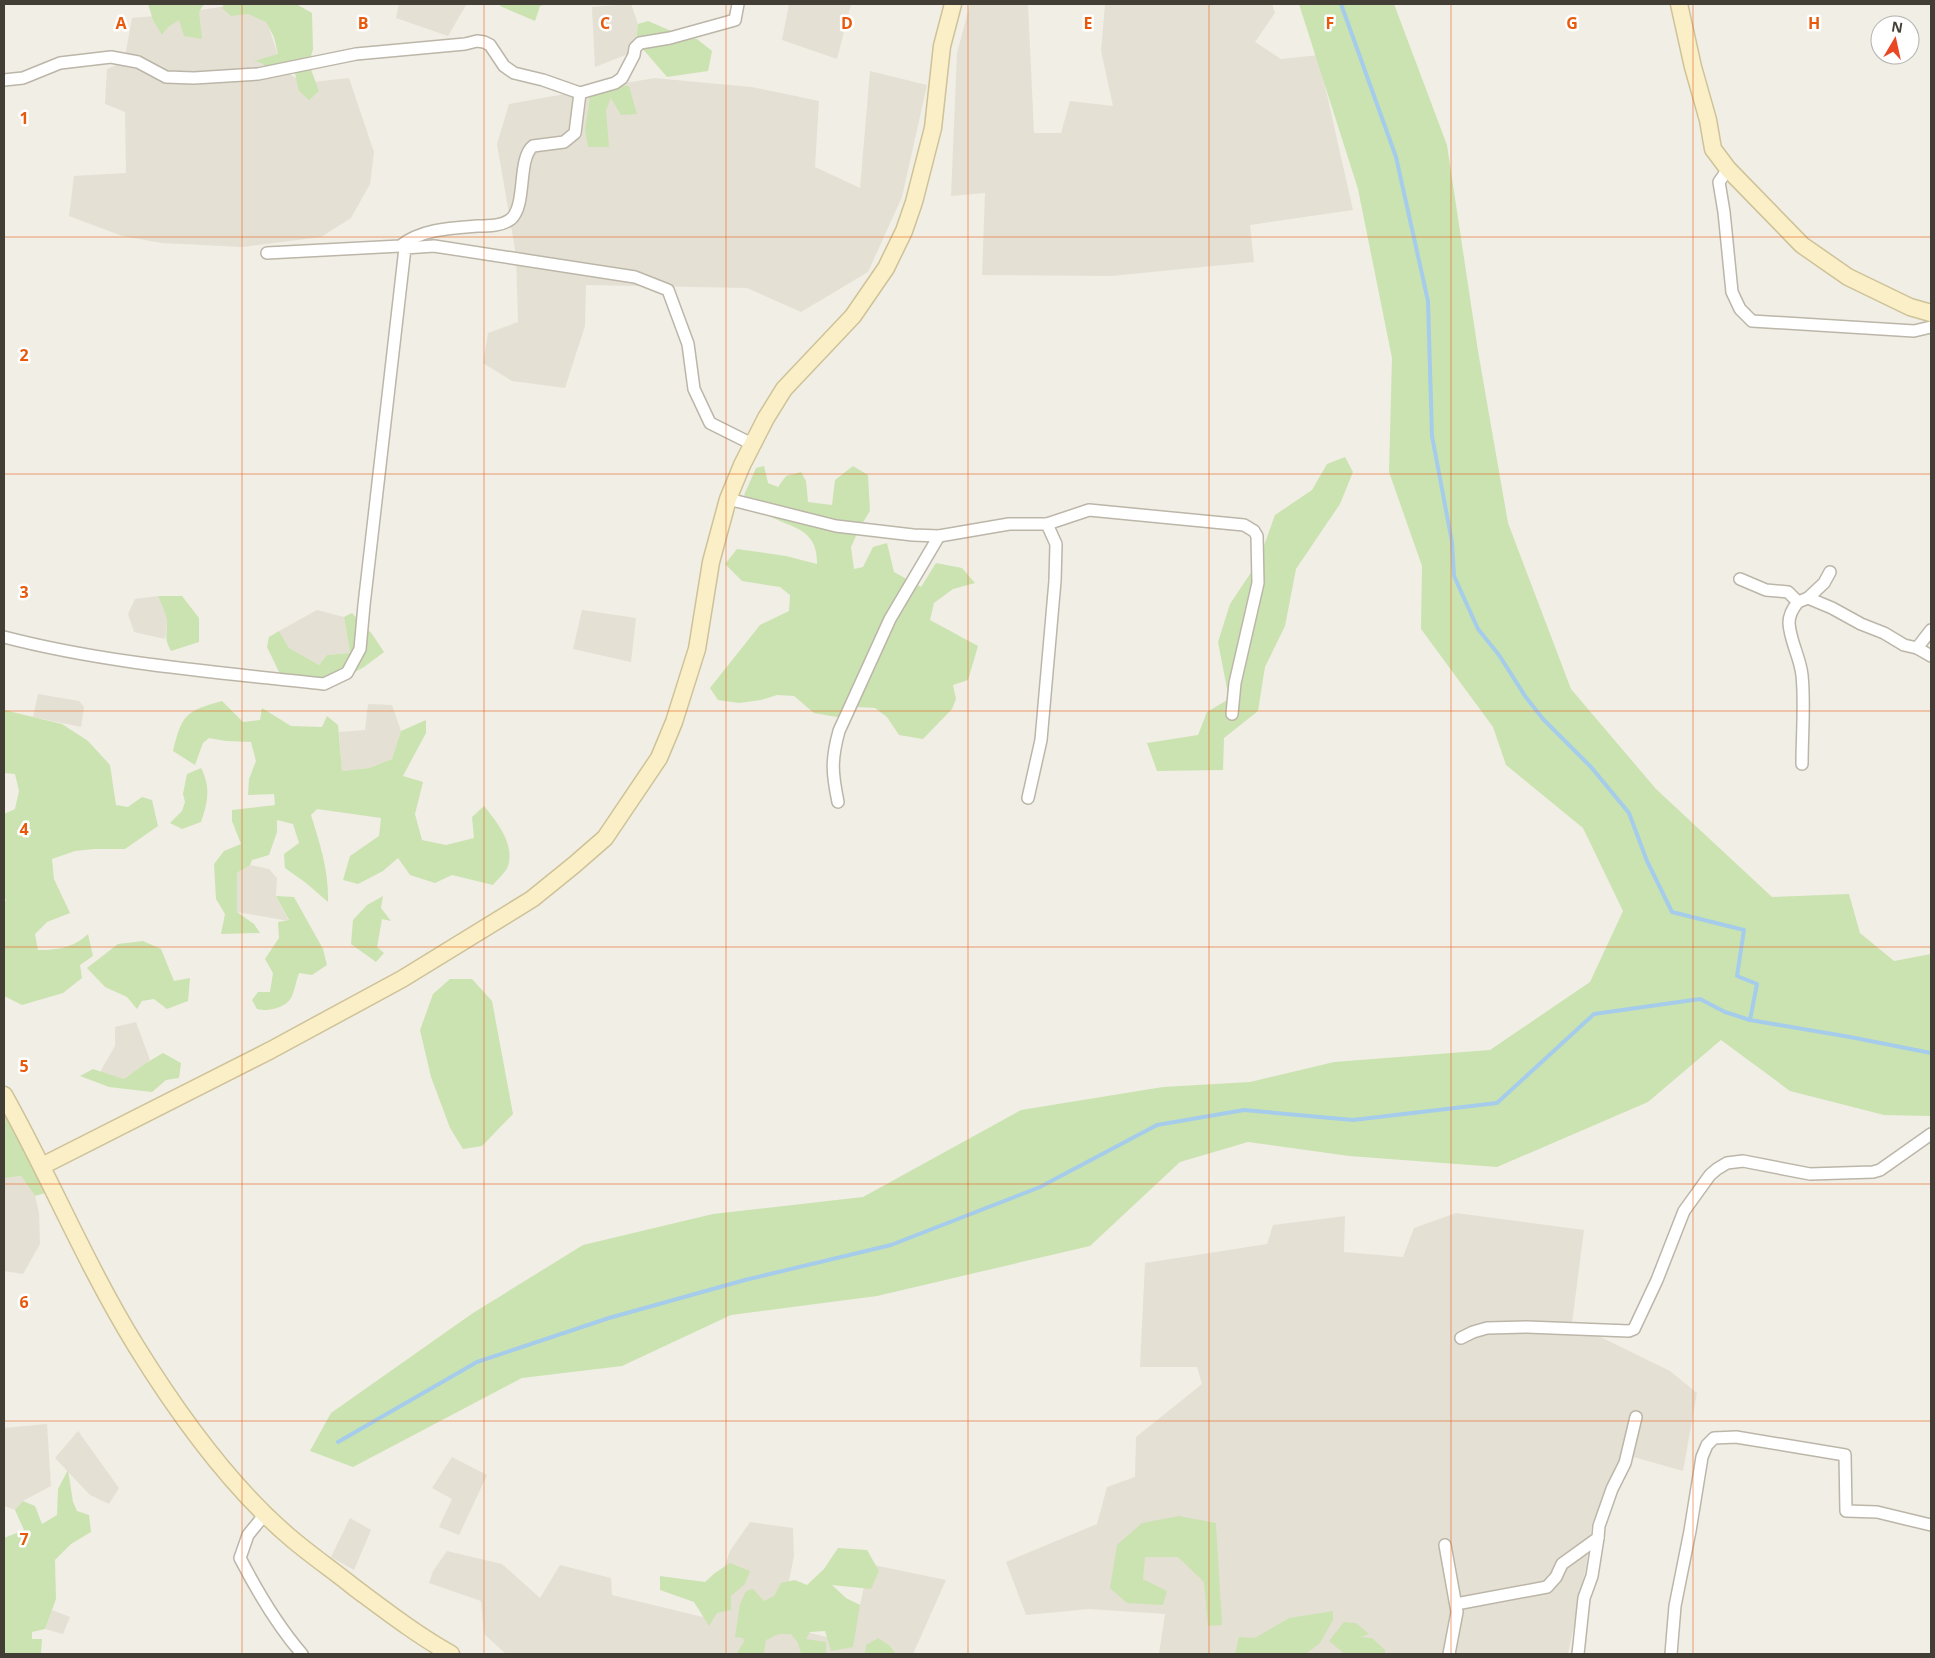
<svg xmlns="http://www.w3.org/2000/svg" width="1935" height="1658" font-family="'Open Sans',sans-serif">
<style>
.residential{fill:#e5e0d4}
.green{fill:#cbe3b1}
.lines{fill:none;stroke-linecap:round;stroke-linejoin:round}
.stream{stroke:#a5ccea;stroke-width:4}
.street-casing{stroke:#bcb6a9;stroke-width:14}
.secondary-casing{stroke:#cec298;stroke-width:19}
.street{stroke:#fff;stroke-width:11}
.secondary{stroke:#faefc6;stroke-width:16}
.grid{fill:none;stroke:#e8590c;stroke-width:1;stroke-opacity:0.55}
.grid-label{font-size:16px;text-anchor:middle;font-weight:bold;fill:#e8590c;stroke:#fff;stroke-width:5;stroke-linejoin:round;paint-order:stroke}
</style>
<rect width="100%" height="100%" fill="#f1eee5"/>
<!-- residential -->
<g class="residential">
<polygon points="238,4 261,4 283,70 304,83 349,78 374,152 370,184 351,218 321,237 243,247 162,243 122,236 69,216 74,176 126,173 125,112 105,104 107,69 124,62 132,18 177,14"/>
<polygon points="399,4 462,4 466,5 448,36 396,18"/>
<polygon points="631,4 638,24 636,41 628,54 595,67 592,7"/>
<polygon points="789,4 851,4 837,59 782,40"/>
<polygon points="970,4 1028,4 1034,133 1061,133 1070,101 1113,106 1101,51 1105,4 1272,4 1275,13 1255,42 1281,59 1318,55 1353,210 1250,225 1254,262 1111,276 982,275 985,193 951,196 957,53"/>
<polygon points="870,71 927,85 902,197 868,272 801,312 747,288 586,285 585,326 565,388 512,381 483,363 488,333 518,322 516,255 497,144 509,104 654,78 752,87 819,101 815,167 860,188"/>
<polygon points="158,596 164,608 167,624 165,639 134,632 128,614 135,599"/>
<polygon points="317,610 344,617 350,653 327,655 319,665 289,648 279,631"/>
<polygon points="582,610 636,618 631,662 573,649"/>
<polygon points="38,694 79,701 84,707 81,727 33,717"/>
<polygon points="368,704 392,705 401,731 392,759 369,768 342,771 339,732 365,730"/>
<polygon points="250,865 269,869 277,878 276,896 289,921 237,912 237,873"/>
<polygon points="136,1022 150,1060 124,1079 100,1072 115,1046 115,1027"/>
<polygon points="21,1176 35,1196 39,1213 40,1244 23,1274 4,1271 4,1178"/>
<polygon points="1456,1213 1584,1230 1572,1323 1670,1371 1697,1393 1683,1471 1623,1454 1592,1524 1586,1567 1568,1654 1159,1654 1165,1614 1089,1609 1026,1615 1006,1562 1097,1524 1107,1487 1135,1477 1136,1437 1202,1384 1197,1367 1140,1367 1145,1263 1267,1244 1273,1225 1345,1216 1344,1252 1403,1257 1414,1228"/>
<polygon points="47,1424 51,1486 23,1501 15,1510 4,1506 4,1428"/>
<polygon points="78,1431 119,1488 109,1504 90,1495 55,1458"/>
<polygon points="452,1457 487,1475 459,1535 439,1527 452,1499 432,1488"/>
<polygon points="350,1518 371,1530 354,1570 331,1557"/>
<polygon points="750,1522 793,1528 794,1556 780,1625 846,1642 860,1605 869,1564 946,1580 913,1654 506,1654 484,1634 481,1601 429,1583 433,1571 447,1551 502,1564 540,1598 560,1565 611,1578 612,1595 707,1618 730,1551"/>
<polygon points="52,1610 70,1617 63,1634 45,1629"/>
</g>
<!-- green -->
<g class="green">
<polygon points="148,4 204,4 199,12 202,39 184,36 179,20 168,27 162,35 153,20"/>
<polygon points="224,4 296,4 312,13 313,49 309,64 319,91 309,100 299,91 295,73 273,74 262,63 254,61 278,54 274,37 266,22 248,14 231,16 222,8"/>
<polygon points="501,4 548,4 540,6 535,21 500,6"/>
<polygon points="1299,4 1394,4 1447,145 1478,351 1508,523 1571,689 1656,789 1772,897 1849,894 1860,933 1894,961 1931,954 1931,1116 1884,1115 1790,1091 1721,1040 1648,1102 1497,1167 1349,1156 1248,1142 1180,1162 1090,1246 877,1296 731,1315 622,1366 522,1378 353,1467 310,1451 331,1413 473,1313 583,1245 713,1214 863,1197 1021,1110 1163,1087 1250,1082 1334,1062 1490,1050 1590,982 1623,911 1583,828 1506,765 1493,727 1421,629 1422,566 1389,472 1392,358 1358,189"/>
<polygon points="648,21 676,33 697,39 712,51 708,71 667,77 636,41 638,24"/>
<polygon points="592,85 629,86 637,114 621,115 611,98 606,110 609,147 588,147 585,129"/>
<polygon points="1345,457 1353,472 1340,504 1296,569 1285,626 1265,667 1258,711 1224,738 1223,770 1157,771 1147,743 1198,735 1207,712 1229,699 1218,642 1230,604 1258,562 1275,515 1312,490 1327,464"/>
<path d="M764 466 768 483 778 487 786 476 801 472 806 481 808 502 832 505 835 480 853 466 868 475 870 511 860 527 851 547 854 569 863 567 873 547 887 543 894 572 921 587 936 563 962 568 975 583 953 589 934 603 930 620 978 646 968 680 953 685 956 699 952 709 923 739 899 735 887 717 875 708 858 707 837 717 814 713 794 696 777 695 761 700 739 703 718 700 710 688 760 625 789 611 790 595 780 587 742 581 725 564 737 549 786 556 817 564C818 527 790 528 765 514 758 509 751 501 744 495L756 468Z"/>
<path d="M158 596H182L199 618V642L171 651C164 637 167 637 167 623 166 613 162 605 158 596Z"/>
<polygon points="352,613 372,634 384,652 364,667 337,682 281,676 267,647 269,637 279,631 289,648 319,665 327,655 350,653 344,617"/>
<path d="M222 701 243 722 260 720 262 708 291 726 322 727 327 716 338 725 342 771 369 768 392 759 401 731 426 720V733L403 776 423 782 415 814 422 840 446 845 474 838 472 817 484 806C497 822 515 844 508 866 506 872 498 879 493 885L452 875 435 883 410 875 398 858 383 871 358 884 343 880 350 856 379 836 381 818 317 809 311 815C320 844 329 871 328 902L306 883 285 868 284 854 299 843 293 824 277 820V832L269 855 252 860 250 865 237 873V912L254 924 260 933 221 934 225 914 216 899 214 864 224 851 241 844 232 821V810L275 805 274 794 248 795 249 779 256 761 251 742 226 741 209 738 203 743 195 765 173 751C182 714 186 711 222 701Z"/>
<path d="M4 710 62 724 88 741 110 765 116 805 128 807 142 797 152 800 158 826 125 849H94L75 851 52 859 54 879 70 913 47 922 35 934 38 950C58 950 73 948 88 934L93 956 80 965 82 978 63 993 22 1005 4 996V901H6L4 894V814L15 809 19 791 15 774 4 773Z"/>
<path d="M201 768C211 787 208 803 201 822L182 829 170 823 182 811 185 802 183 794 187 774Z"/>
<path d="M276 896 294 897 323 949 327 965 312 975 299 973C296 981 295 989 292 996 287 1008 268 1012 257 1009L252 1000 258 992H270L273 973 265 959 279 938 278 922 289 920Z"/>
<polygon points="383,896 381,908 391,921 382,919 377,947 384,953 376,962 351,944 353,920 367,905"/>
<polygon points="143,941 161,949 174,981 190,978 188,1001 167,1009 154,999 142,1001 137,1009 127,997 105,987 87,968 118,944"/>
<polygon points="450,979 472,979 492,1001 513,1114 482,1146 463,1149 450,1128 431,1077 420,1030 433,994"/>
<polygon points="163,1053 181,1063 179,1078 166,1080 152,1092 109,1087 80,1076 93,1069 124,1079 146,1063"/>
<polygon points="4,1108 52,1191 35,1196 21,1176 4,1178"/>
<polygon points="68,1470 73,1502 77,1511 89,1515 91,1532 71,1544 55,1560 56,1599 45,1629 32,1632 32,1639 42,1639 41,1654 4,1654 4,1538 24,1530 15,1510 23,1501 35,1506 42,1524 57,1515 58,1489"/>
<polygon points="1179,1516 1216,1523 1222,1625 1208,1626 1204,1582 1178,1557 1145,1557 1143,1579 1167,1591 1163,1605 1127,1603 1110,1588 1117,1545 1142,1523"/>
<polygon points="838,1548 867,1550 879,1571 871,1589 832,1585 846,1598 860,1605 853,1647 831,1651 825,1631 810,1632 806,1639 826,1642 826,1654 801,1654 798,1643 791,1634 779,1634 766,1640 764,1654 736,1654 744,1642 743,1638 735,1637 740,1604 746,1591 753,1589 764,1601 774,1596 781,1583 795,1580 807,1585 824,1569"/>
<polygon points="730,1563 750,1571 745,1584 731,1596 731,1610 717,1613 709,1626 694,1602 660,1590 660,1576 705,1582 715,1573"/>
<polygon points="1333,1611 1333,1620 1320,1643 1306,1654 1235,1654 1239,1637 1255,1638 1289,1618"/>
<polygon points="1344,1622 1356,1623 1369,1634 1361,1637 1372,1638 1385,1650 1385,1654 1345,1654 1329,1641"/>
<polygon points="878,1638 890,1646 896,1654 865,1654 866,1645"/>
</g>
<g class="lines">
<!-- stream -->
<g class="stream">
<polyline points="1341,4 1396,157 1428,301 1432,436 1452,542 1454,576 1478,629 1499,655 1525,696 1543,719 1591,767 1629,813 1647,861 1672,912 1744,930 1737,976 1757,984 1750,1020"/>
<polyline points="338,1442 477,1362 609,1318 745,1280 891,1245 1040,1187 1157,1125 1244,1110 1353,1120 1497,1103 1594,1014 1700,999 1725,1012 1750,1020 1850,1037 1931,1053"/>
</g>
<defs>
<g id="street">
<polyline points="4,80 23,78 60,63 111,57 138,62 166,77 194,78 258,74 356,54 465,44 477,41 484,42 490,45 504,66 514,73 543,80 580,93 615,83 622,78 634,55 635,48 640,43 670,38 735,20 738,4"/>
<polyline points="1728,169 1719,182 1724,212 1732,292 1740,309 1752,321 1914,331 1931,327"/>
<path d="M267 253 400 246C422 229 451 228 477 226 489 226 502 226 511 219 527 205 517 159 533 146L564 142 575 133 580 93"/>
<polyline points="728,499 836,526 913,535 939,536 1009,524 1047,524 1056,544 1055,581 1041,740 1028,798"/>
<polyline points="1047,524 1089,510 1244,525 1254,531 1257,536 1258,583 1235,683 1232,714"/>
<polyline points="1740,579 1766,590 1788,592 1798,602 1808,598 1832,608 1861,624 1884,633 1904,645 1917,648"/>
<polyline points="1808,598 1824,583 1830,572"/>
<path d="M1798 602C1793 608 1789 615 1789 623 1790 641 1800 657 1802 675 1805 704 1802 735 1802 764"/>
<polyline points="1931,630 1917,648 1931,656"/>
<path d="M4 637C108 664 217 672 324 684L347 673 360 649 364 605 405 248 434 246 635 277 668 290 688 344 694 389 710 423 752 444"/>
<path d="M838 802C832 773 831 760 839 731L890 619 939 536"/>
<polyline points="1461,1338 1473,1332 1487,1328 1527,1327 1629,1331 1634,1329 1657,1280 1684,1211 1710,1175 1717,1169 1727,1163 1743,1161 1810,1174 1873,1172 1880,1170 1931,1134"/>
<path d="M265 1514 248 1535 240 1558C258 1593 277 1625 302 1654"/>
<polyline points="1445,1545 1457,1612 1449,1654"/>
<polyline points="1456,1604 1547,1587 1556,1577 1562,1564 1598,1538 1599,1526 1612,1489 1625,1463 1636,1417"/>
<polyline points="1578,1654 1584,1598 1592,1576 1598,1538"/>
<polyline points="1671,1654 1675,1606 1690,1531 1702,1457 1707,1445 1714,1438 1736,1437 1845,1455 1846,1511 1877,1512 1931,1525"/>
</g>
<g id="secondary">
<polyline points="1679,4 1693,67 1708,120 1713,149 1728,169 1802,245 1848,277 1910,307 1931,313"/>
<path d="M4 1095C50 1177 86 1265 136 1346 178 1414 230 1487 292 1539 312 1556 334 1571 355 1588 386 1611 417 1635 451 1654"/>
<polyline points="42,1166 271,1050 402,979 532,899 574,865 605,838 659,758 674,722 697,649 711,562 728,499 742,465 766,418 784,389 853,316 886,268 904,231 914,202 933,128 942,46 953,4"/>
</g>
</defs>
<!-- street casing -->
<use href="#street" class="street-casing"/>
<!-- secondary casing -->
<use href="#secondary" class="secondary-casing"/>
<!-- street -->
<use href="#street" class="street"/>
<!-- secondary -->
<use href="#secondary" class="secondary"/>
</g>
<!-- grid -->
<path class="grid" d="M242 4V1654M484 4V1654M726 4V1654M968 4V1654M1209 4V1654M1451 4V1654M1693 4V1654M4 237H1931M4 474H1931M4 711H1931M4 947H1931M4 1184H1931M4 1421H1931"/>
<g class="grid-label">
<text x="121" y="29">A</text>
<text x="363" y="29">B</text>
<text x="605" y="29">C</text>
<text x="847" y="29">D</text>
<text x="1088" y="29">E</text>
<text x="1330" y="29">F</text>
<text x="1572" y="29">G</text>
<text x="1814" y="29">H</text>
<text x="24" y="124">1</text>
<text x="24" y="361">2</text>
<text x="24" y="598">3</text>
<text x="24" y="835">4</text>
<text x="24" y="1072">5</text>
<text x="24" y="1308">6</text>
<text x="24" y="1545">7</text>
</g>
<!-- border -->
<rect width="1935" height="1658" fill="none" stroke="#433e35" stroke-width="10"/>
<!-- north arrow -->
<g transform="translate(1895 40) rotate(9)"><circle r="24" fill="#ffffff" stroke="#b4b2ae"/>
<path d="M0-4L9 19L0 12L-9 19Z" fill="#ea4824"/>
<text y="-8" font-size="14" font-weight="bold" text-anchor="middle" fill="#433e35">N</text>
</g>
</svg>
